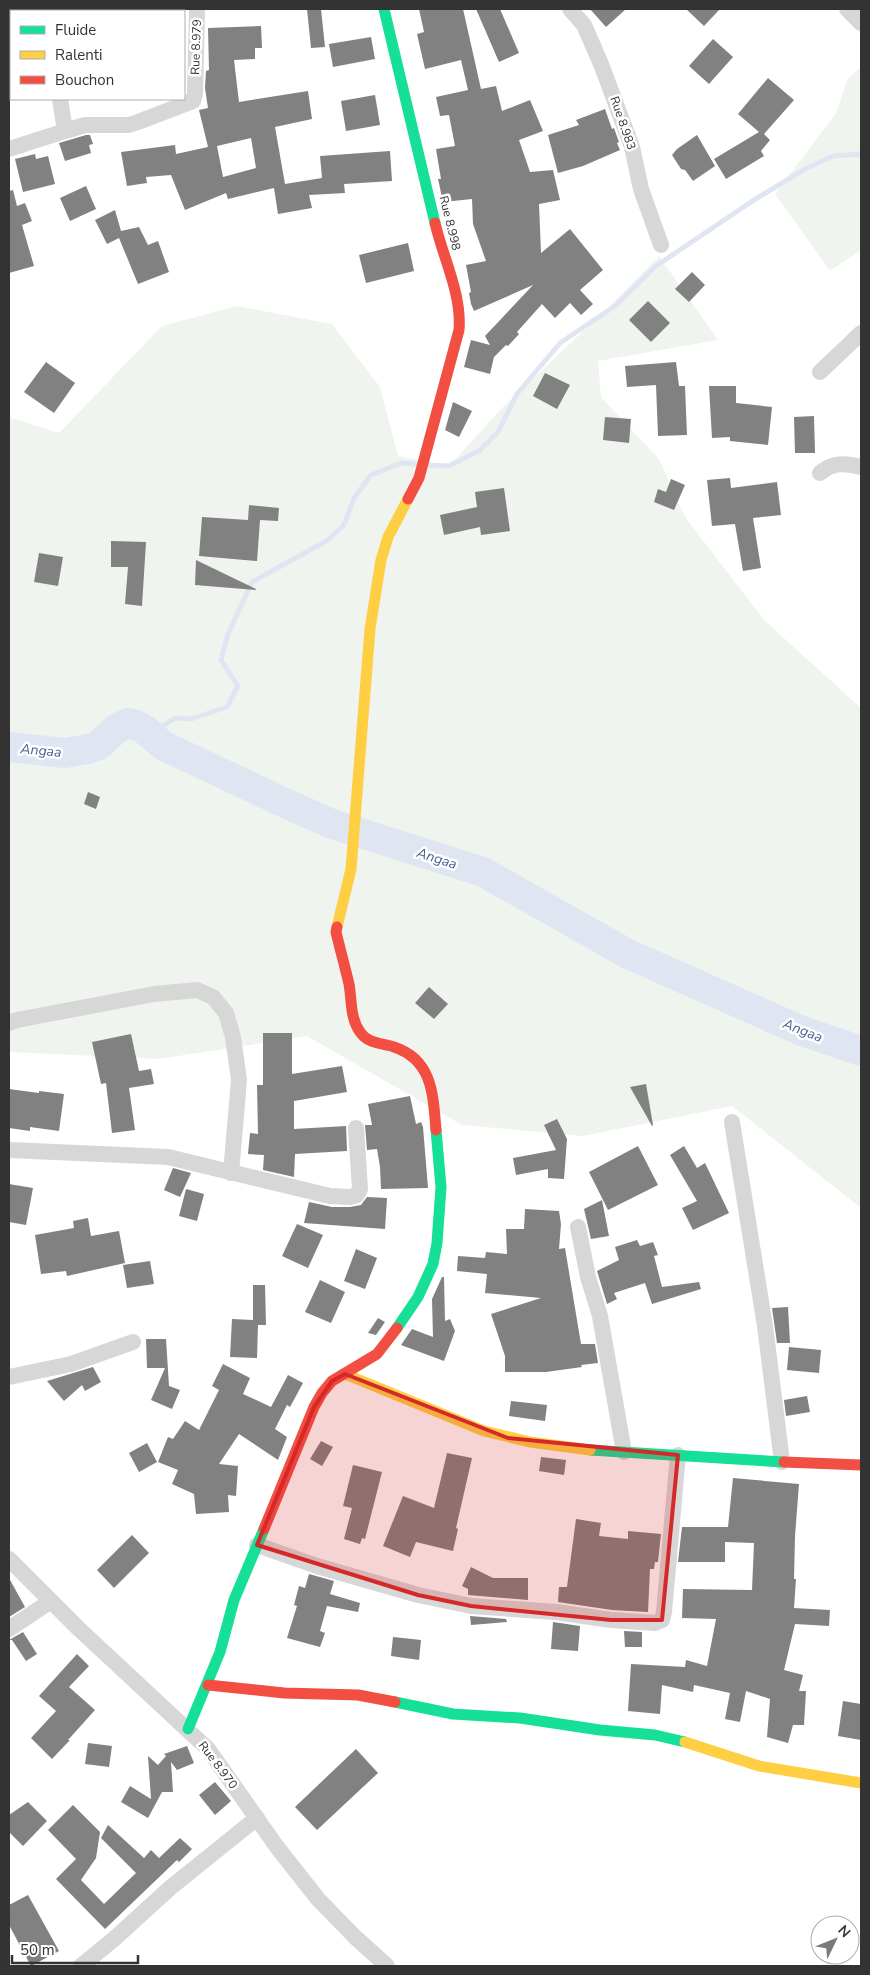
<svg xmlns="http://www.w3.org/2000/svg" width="870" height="1975" font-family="'Nunito Sans',sans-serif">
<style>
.green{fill:#f0f4ee}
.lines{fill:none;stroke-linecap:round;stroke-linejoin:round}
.stream{stroke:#dfe6f2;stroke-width:5}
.river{stroke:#dfe6f2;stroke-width:30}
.building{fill:#818181;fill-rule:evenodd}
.street{stroke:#d7d7d7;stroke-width:16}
.fast{stroke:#16e098;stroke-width:11}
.slow{stroke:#ffcf43;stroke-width:11}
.jam{stroke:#f24e42;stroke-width:11}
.marked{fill:#d62828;fill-opacity:0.2;stroke:#d62828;stroke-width:4;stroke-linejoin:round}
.labels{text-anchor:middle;stroke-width:5;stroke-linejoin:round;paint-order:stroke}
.street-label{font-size:12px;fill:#333;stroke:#fff}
.water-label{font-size:14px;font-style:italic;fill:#456291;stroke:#fff}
</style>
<rect width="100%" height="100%" fill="#fff"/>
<!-- green -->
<g class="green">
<polygon points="861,67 861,250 830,271 775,194 836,113 848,78"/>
<polygon points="659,256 718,340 598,361 601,397 659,459 685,517 764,620 861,708 861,1208 732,1106 583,1136 462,1125 307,1036 159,1059 9,1052 9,417 59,433 162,326 237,306 332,324 380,387 398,456 449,466 502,408 610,306"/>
</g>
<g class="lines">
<!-- stream -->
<g class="stream">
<polyline points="427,465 449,466 479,451 498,432 517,394 560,343 615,306 656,266 754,200 805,169 833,156 861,154"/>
<polyline points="150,735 175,718 191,719 227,707 238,686 221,660 228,634 252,582 328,540 344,525 354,498 371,475 401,463 416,464"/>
</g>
<!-- river -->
<polyline class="river" points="9,747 65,753 88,749 99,745 116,729 128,723 134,724 145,730 164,746 287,804 332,824 483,872 628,954 802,1031 861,1051"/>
</g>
<!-- building -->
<g class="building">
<polygon points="307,9 321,9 325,47 311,48"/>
<polygon points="419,9 463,9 481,89 496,86 502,111 530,100 543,131 519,140 530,172 553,170 560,200 539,204 541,253 570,229 603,270 580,290 593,304 581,315 570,303 555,318 542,304 517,332 519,334 508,346 506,345 494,357 490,374 464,367 471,340 490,345 485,336 533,285 474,311 471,304 469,293 471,292 466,265 486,261 473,224 472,199 443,202 438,179 441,179 436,149 455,146 449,115 440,116 436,97 468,90 461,60 425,69 417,34 424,32"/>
<polygon points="476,9 500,9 519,53 499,62"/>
<polygon points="590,9 626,9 606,27"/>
<polygon points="686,9 720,9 704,26"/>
<path d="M261 26 262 48H255V59L234 60 239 102 308 91 312 119 275 127 285 184 322 178 320 156 390 151 392 181 344 184 345 193 309 195 312 208 278 214 274 188 228 199 226 193 185 210 171 175 146 177 147 183 127 186 121 152 175 145 176 154 208 147 199 110 208 108 205 88 206 71 209 70 208 28ZM251 138 256 168 223 177 217 146Z"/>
<polygon points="371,37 375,59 333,67 329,44"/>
<polygon points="713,39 733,57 709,84 689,66"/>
<polygon points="768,78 794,100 764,134 770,140 761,151 764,156 726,179 714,159 759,132 738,114"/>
<polygon points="375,95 380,125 346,131 341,101"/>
<polygon points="605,109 612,129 614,128 619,142 617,143 620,150 583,166 558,173 548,135 579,125 576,120"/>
<polygon points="86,135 90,135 93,144 89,145 91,153 65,161 59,143"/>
<polygon points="697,135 715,166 693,181 685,170 681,169 672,155 677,149"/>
<polygon points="35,154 36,159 48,156 55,184 23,192 15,159"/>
<polygon points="86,186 96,209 70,221 60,198"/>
<polygon points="13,190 17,206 25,203 32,221 22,225 34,266 9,273 9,191"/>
<polygon points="115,210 121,231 139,227 148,245 158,241 169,272 138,284 119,238 107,244 95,220"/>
<polygon points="408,243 414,271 366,283 359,255"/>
<polygon points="692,272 705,285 689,302 675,289"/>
<polygon points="648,301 670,323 651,342 629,320"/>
<polygon points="46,362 75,383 54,413 24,392"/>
<polygon points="676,362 679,386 685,386 687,435 658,436 656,385 627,387 625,366"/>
<polygon points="545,373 570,385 557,409 533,396"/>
<polygon points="709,386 736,386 736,403 772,407 768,445 730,441 730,437 712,438"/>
<polygon points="453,402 472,411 459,437 445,430"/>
<polygon points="814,416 815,453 795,453 794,417"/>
<polygon points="605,417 631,419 629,443 603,440"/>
<polygon points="730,478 731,488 777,482 781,515 753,518 761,568 743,571 735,524 712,526 707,480"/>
<polygon points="671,479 685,485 674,510 654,502 658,489 666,492"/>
<polygon points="504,488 510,531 481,535 480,527 444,535 440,515 477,507 475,492"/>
<polygon points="249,505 279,508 278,521 260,520 257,561 199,556 202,517 248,520"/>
<polygon points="111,541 146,542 142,606 125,604 128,567 111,567"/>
<polygon points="39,553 63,557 58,586 34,582"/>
<polygon points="196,560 256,589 256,590 195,585"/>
<polygon points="88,792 100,797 96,809 84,804"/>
<polygon points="429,987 448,1004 434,1019 415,1003"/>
<polygon points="263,1033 292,1033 292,1074 342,1066 347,1092 294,1101 294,1129 346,1126 347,1151 295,1154 294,1177 263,1170 264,1155 248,1154 250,1133 258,1134 257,1085 263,1085"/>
<polygon points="131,1034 139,1071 151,1069 154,1084 129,1088 135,1130 112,1133 106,1083 101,1084 92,1042"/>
<polygon points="646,1084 653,1125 652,1126 630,1087"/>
<polygon points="9,1089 39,1093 39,1091 64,1094 59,1131 30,1127 30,1131 9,1128"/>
<polygon points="410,1096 416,1124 421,1122 423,1127 428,1188 381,1189 380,1167 377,1149 367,1150 365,1125 372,1125 368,1104"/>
<polygon points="557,1119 567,1139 564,1179 548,1178 548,1169 516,1175 513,1158 556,1150 544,1125"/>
<polygon points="638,1146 658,1185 608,1210 589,1172"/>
<polygon points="684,1146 697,1168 705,1163 729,1213 693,1230 682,1208 697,1201 670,1155"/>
<polygon points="173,1168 191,1173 180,1197 164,1190"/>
<polygon points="9,1184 33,1188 26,1225 9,1222"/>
<polygon points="186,1189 204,1194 197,1221 179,1216"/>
<polygon points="367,1197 387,1198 385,1229 304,1223 309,1202 332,1207 350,1207 361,1205"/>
<polygon points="602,1200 609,1236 591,1239 584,1209"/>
<polygon points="525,1209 559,1211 561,1224 559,1249 565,1248 581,1344 595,1344 598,1363 581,1365 582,1367 546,1372 505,1372 505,1356 491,1314 541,1298 485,1293 487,1274 457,1271 458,1256 485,1258 486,1252 507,1254 506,1229 524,1229"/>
<polygon points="88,1218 91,1236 119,1231 125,1263 67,1276 66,1271 41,1274 35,1235 74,1228 73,1221"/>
<polygon points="297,1224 323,1235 308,1268 282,1256"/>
<polygon points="637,1240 640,1246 653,1242 658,1255 654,1256 662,1287 699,1282 701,1289 652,1304 645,1283 614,1293 617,1299 607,1304 597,1271 619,1260 615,1247"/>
<polygon points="356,1249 377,1258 365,1289 344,1281"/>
<polygon points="150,1261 154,1284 127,1288 123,1265"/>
<polygon points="442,1277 444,1277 445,1321 450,1319 455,1331 444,1361 401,1345 412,1329 433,1337 432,1299"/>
<polygon points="320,1280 345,1292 331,1323 305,1312"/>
<polygon points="253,1285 265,1285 266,1325 258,1325 257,1358 230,1357 232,1319 253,1320"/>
<polygon points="788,1307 790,1343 777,1343 772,1308"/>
<polygon points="378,1318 385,1322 376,1335 368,1333"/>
<polygon points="146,1339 166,1339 169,1386 180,1390 172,1409 151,1400 165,1368 147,1368"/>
<polygon points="789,1347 821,1350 819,1373 787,1370"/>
<polygon points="223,1364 250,1378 243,1394 271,1407 288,1375 303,1383 290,1407 287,1405 275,1429 287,1437 278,1460 239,1434 219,1464 238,1466 236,1496 228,1495 229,1512 196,1514 194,1494 172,1484 178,1470 158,1462 168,1437 173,1439 185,1421 199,1430 219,1390 212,1386"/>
<polygon points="93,1367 101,1382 85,1391 82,1385 64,1401 47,1381"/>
<polygon points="807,1396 810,1412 786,1416 784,1400"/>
<polygon points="511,1401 547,1405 545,1421 509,1416"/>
<polygon points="321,1441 333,1447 322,1466 310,1459"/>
<polygon points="147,1443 157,1462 139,1472 129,1453"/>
<polygon points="447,1453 472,1458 456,1528 458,1529 453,1551 416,1542 410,1557 383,1546 403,1496 434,1508"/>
<polygon points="541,1457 566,1460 564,1475 539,1471"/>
<polygon points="353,1465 382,1472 365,1539 362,1538 360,1544 344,1539 352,1508 343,1506"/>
<polygon points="733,1478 799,1484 795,1536 794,1579 796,1579 794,1608 830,1610 829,1626 795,1624 784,1670 803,1675 799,1691 806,1691 804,1725 793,1725 788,1743 767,1737 770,1699 746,1691 740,1722 725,1719 730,1693 694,1685 693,1692 662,1685 660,1714 628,1711 631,1664 685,1667 686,1660 707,1666 716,1619 682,1618 683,1589 752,1590 754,1543 725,1542 725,1562 678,1562 682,1527 728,1527"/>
<polygon points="576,1519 601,1523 599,1536 628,1539 628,1531 661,1534 658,1562 655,1562 654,1569 650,1569 648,1612 612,1610 558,1602 559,1587 567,1587"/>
<polygon points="132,1535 149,1553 114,1588 97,1570"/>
<polygon points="471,1567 493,1578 528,1578 528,1600 468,1595 468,1589 462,1586"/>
<polygon points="309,1574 334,1581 330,1594 360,1603 358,1612 327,1606 320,1631 325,1633 320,1647 287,1638 297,1606 294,1605 299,1586 305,1588"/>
<polygon points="9,1578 25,1607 9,1617"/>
<polygon points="470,1616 506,1619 507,1622 471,1625"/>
<polygon points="553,1622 580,1626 578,1651 551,1649"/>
<polygon points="624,1631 642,1632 642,1647 625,1647"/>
<polygon points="23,1632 37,1654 26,1661 12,1640 9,1640"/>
<polygon points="393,1637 421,1640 419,1660 391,1656"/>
<polygon points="77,1654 89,1666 69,1687 95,1710 68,1740 70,1740 52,1759 31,1738 56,1711 39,1696"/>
<polygon points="843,1701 861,1704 861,1740 838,1736"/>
<polygon points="88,1743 112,1746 109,1767 85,1764"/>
<polygon points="187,1746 194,1763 177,1770 171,1762 173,1792 162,1792 148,1818 121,1802 130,1786 151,1799 148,1756 158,1765 166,1756 164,1754"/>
<polygon points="356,1749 378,1773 317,1830 295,1807"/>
<polygon points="215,1782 231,1801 215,1815 199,1795"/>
<polygon points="28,1802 47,1821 23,1846 9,1832 9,1815"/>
<polygon points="73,1805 100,1832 96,1858 81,1880 104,1904 136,1873 101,1838 108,1825 144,1858 151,1850 159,1858 180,1838 192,1849 179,1862 177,1860 105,1929 56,1879 76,1859 48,1830"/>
<polygon points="28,1895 59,1951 31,1966 9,1925 9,1905"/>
</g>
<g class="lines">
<!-- street -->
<g class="street">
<polyline points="43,9 43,11"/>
<polyline points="570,9 584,25 601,64 632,147 641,189 661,245"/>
<polyline points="847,9 861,23"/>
<polyline points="65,131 85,125 129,125 138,122 193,101 195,94 197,9"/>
<polyline points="9,149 65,131 60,99"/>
<polyline points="820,372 861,333"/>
<path d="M820 473C833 462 845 463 861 467"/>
<polyline points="9,1023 17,1020 154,994 197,990 213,997 226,1013 233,1037 239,1080 231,1173"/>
<polyline points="732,1122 765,1326 782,1462"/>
<polyline points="9,1150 168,1157 330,1196 350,1197 357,1195 360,1189 356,1128"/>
<polyline points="578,1227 588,1277 600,1316 624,1452"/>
<polyline points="9,1377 71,1364 133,1342"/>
<polyline points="257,1545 317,1566 418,1595 471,1606 556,1612 611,1620 655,1623 662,1620 664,1612 678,1455"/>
<polyline points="9,1559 79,1629 208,1749 277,1847 318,1899 355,1937 387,1966"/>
<polyline points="9,1629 51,1601"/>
<polyline points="81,1966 114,1939 170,1888 257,1818"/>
</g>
<!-- fast -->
<g class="fast">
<polyline points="384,9 435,223"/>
<polyline points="397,1328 418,1297 433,1264 437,1243 441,1187 436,1130"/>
<polyline points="590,1450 784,1462"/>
<polyline points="395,1702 453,1714 520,1718 600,1730 655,1735 685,1742"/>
<polyline points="188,1729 220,1652 234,1600 264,1529"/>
</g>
<!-- slow -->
<g class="slow">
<polyline points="337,927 351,869 370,629 381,560 388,537 408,499"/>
<polyline points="345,1374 484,1431 530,1442 590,1450"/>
<polyline points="685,1742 759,1766 861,1783"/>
</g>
<!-- jam -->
<g class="jam">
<path d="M408 499 419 478 459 330C462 294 443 258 435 223"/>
<path d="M337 927 336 932C340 949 345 967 349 984 352 1001 350 1018 360 1032 368 1044 382 1043 394 1047 433 1060 433 1095 436 1130"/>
<polyline points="784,1462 861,1465"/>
<polyline points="264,1529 314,1407 322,1393 332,1381 377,1354 397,1328"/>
<polyline points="208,1685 284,1693 358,1695 395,1702"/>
</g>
</g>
<!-- marked area -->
<path class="marked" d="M345 1374 508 1438 678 1455 662 1620H611L471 1606 418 1595 257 1545 314 1407 332 1381Z"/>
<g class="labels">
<!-- street labels -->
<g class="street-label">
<text transform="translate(196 47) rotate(-88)" y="4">Rue 8.979</text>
<text transform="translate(623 123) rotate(71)" y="4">Rue 8.983</text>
<text transform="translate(450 223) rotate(76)" y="4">Rue 8.998</text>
<text transform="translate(218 1765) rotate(53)" y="4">Rue 8.970</text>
</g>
<!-- water labels -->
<g class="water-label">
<text transform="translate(41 750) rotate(5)" y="5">Angaa</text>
<text transform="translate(437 858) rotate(18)" y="5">Angaa</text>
<text transform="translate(803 1030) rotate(21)" y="5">Angaa</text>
</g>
</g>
<!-- border -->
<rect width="870" height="1975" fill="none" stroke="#333333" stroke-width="20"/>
<!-- legend -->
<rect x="10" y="10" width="175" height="90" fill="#ffffff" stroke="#adadad"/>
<rect x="20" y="26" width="25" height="8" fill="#16e098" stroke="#adadad"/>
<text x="55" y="35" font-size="15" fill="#333333">Fluide</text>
<rect x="20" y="51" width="25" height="8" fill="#ffcf43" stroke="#adadad"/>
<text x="55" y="60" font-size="15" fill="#333333">Ralenti</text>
<rect x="20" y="76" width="25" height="8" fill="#f24e42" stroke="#adadad"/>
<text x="55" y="85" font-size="15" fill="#333333">Bouchon</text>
<!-- north arrow -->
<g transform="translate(835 1940) rotate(47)"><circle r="24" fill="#ffffff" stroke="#adadad"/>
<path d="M0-4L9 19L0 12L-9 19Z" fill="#7a7a7a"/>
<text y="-8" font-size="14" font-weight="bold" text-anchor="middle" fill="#333333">N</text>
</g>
<!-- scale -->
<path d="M12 1955v8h126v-8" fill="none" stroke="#333333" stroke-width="2.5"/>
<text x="20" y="1955" font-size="15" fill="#333333" stroke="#ffffff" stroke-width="4" paint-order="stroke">50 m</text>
</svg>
